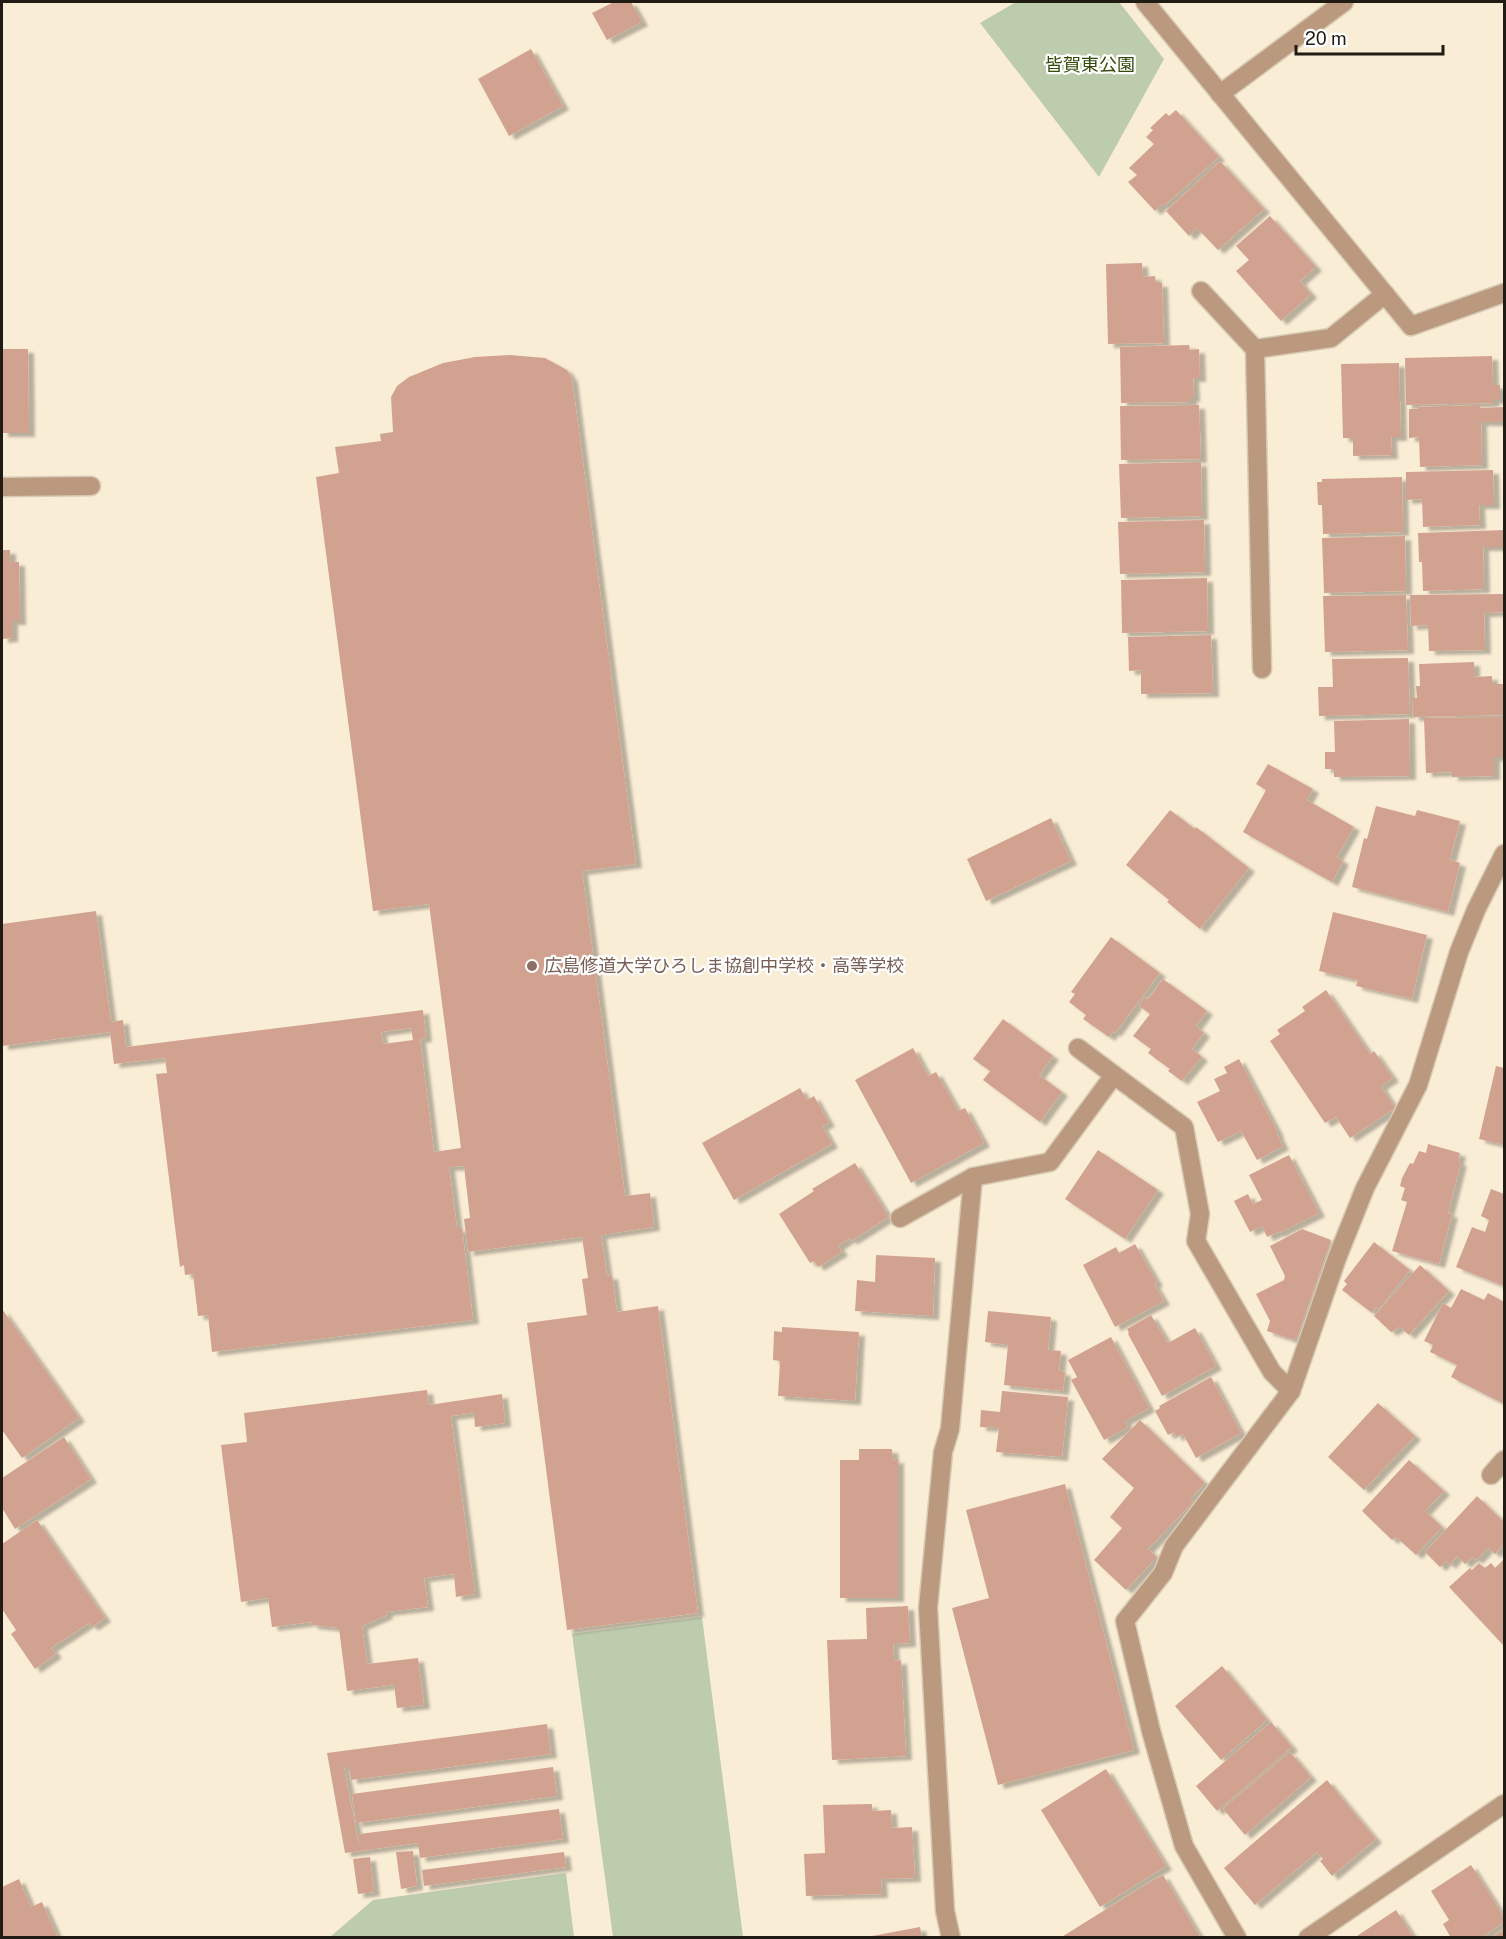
<svg xmlns="http://www.w3.org/2000/svg" width="1506" height="1939" font-family="'Public Sans','Noto Sans JP',sans-serif">
<style>
.park{fill:#bdccac}
.building{fill:#d2a291;fill-rule:evenodd;filter:url(#shadow)}
.lines{fill:none;stroke-linecap:round;stroke-linejoin:round}
.minor-casing{stroke:#d7cbb6;stroke-width:21}
.minor{stroke:#bb997e;stroke-width:18}
.education-dot{fill:#8d6e63;stroke:#fff;stroke-width:2}
.labels{text-anchor:middle;stroke-width:4.5;stroke-linejoin:round;paint-order:stroke}
.park-label{font-size:18px;fill:#324908;stroke:#fff}
.education-label{font-size:18px;fill:#785e54;stroke:#fff;text-anchor:start}
</style>
<defs>
<filter id="shadow"><feDropShadow dx="6" dy="4" stdDeviation="1.5" flood-color="#0004"/></filter>
</defs>
<rect width="100%" height="100%" fill="#faedd5"/>
<!-- park -->
<g class="park">
<polygon points="1016,2 1119,2 1164,59 1099,177 980,23"/>
<polygon points="702,1617 743,1937 613,1937 572,1634"/>
<polygon points="566,1873 574,1937 330,1937 373,1900"/>
</g>
<!-- building -->
<g class="building">
<polygon points="614,2 631,2 642,22 607,40 592,13"/>
<polygon points="531,49 563,106 509,136 478,79"/>
<polygon points="1176,110 1219,157 1164,206 1162,204 1155,211 1128,182 1137,175 1129,168 1154,144 1146,137 1153,130 1150,128 1166,113 1169,116"/>
<polygon points="1220,161 1264,209 1218,250 1197,228 1189,236 1166,211"/>
<polygon points="1270,216 1316,267 1300,281 1311,294 1281,321 1236,271 1249,260 1236,246"/>
<polygon points="1142,263 1143,277 1155,276 1156,283 1162,283 1164,343 1108,344 1106,264"/>
<polygon points="1189,345 1190,350 1199,349 1200,378 1193,378 1194,398 1191,398 1191,402 1121,403 1120,347"/>
<polygon points="2,349 28,349 29,433 2,433"/>
<path d="M510 355 545 358 567 370 572 379 636 864 582 871 625 1196 650 1193 654 1227 601 1235 607 1276 612 1275 617 1312 658 1306 698 1613 567 1630 527 1323 587 1315 582 1279 588 1278 582 1237 468 1252 464 1219 470 1218 464 1166 449 1167 457 1228H462L473 1320 212 1352 208 1315 198 1316 193 1274 185 1275 184 1265 180 1267 156 1074 167 1073 165 1058 114 1064 110 1032 2 1046V924L96 911 111 1022 123 1020 126 1047 423 1010 426 1038 420 1039 434 1152 461 1148 429 904 373 911 316 477 339 473 335 447 381 441 380 434 393 432 391 397 397 386 409 377 443 363 475 357ZM411 1028 413 1040 383 1044 381 1032Z"/>
<polygon points="1492,356 1493,385 1500,385 1500,400 1493,400 1493,403 1406,405 1405,358"/>
<polygon points="1399,363 1401,437 1391,437 1392,455 1353,456 1353,438 1343,438 1341,364"/>
<polygon points="1199,405 1201,459 1121,460 1120,406"/>
<polygon points="1481,405 1480,408 1504,407 1504,422 1481,422 1482,465 1420,467 1419,437 1409,438 1409,409 1418,409 1418,407"/>
<polygon points="1201,462 1202,516 1121,518 1119,464"/>
<polygon points="1493,470 1494,505 1479,505 1480,525 1423,527 1422,499 1406,500 1406,472"/>
<polygon points="1402,477 1403,532 1323,534 1322,505 1318,505 1317,482 1322,482 1322,479"/>
<polygon points="1204,520 1205,572 1120,574 1118,522"/>
<polygon points="1504,530 1504,547 1483,547 1484,589 1423,591 1422,562 1419,562 1418,533"/>
<polygon points="1405,536 1406,591 1324,593 1322,538"/>
<polygon points="2,550 10,550 10,562 19,562 20,621 12,621 12,638 2,639"/>
<polygon points="1207,578 1208,631 1122,633 1121,580"/>
<polygon points="1504,594 1504,612 1484,613 1485,650 1429,651 1428,625 1411,626 1410,595"/>
<polygon points="1406,595 1408,650 1325,652 1323,596"/>
<polygon points="1211,635 1213,693 1141,694 1141,670 1129,671 1128,637"/>
<polygon points="1408,658 1410,714 1319,716 1318,687 1333,687 1332,659"/>
<polygon points="1474,662 1474,677 1492,676 1492,684 1504,684 1504,715 1413,717 1412,698 1417,698 1416,686 1420,686 1419,664"/>
<polygon points="1504,717 1504,757 1494,757 1494,776 1452,777 1452,772 1426,773 1424,718"/>
<polygon points="1409,719 1410,776 1334,777 1334,769 1325,769 1325,752 1335,752 1334,721"/>
<polygon points="1268,764 1313,789 1307,800 1354,827 1337,857 1343,861 1332,882 1243,832 1266,790 1256,784"/>
<polygon points="1376,806 1415,816 1417,810 1460,821 1450,860 1460,863 1448,912 1352,887 1364,838 1367,839"/>
<polygon points="1170,810 1195,829 1196,827 1249,868 1200,929 1167,902 1169,900 1126,865"/>
<polygon points="1051,818 1071,861 986,901 967,859"/>
<polygon points="1333,912 1427,935 1412,999 1356,986 1358,980 1319,971"/>
<polygon points="1111,937 1160,973 1115,1033 1113,1031 1109,1037 1083,1019 1086,1015 1069,1002 1075,994 1071,992"/>
<polygon points="1163,979 1207,1011 1196,1026 1204,1033 1192,1049 1202,1057 1182,1081 1168,1071 1170,1069 1148,1053 1151,1049 1133,1036 1150,1014 1139,1006 1145,997 1148,999"/>
<polygon points="1326,990 1370,1054 1374,1051 1393,1078 1381,1086 1395,1108 1350,1138 1336,1117 1325,1123 1270,1041 1280,1034 1277,1030 1305,1011 1302,1007"/>
<polygon points="1003,1019 1053,1056 1039,1075 1062,1092 1040,1122 983,1080 990,1071 973,1059"/>
<polygon points="913,1048 928,1076 936,1072 958,1111 965,1108 984,1143 911,1183 855,1080"/>
<polygon points="1239,1059 1278,1133 1277,1134 1283,1146 1257,1160 1241,1131 1218,1142 1197,1102 1220,1091 1214,1079 1227,1073 1224,1067"/>
<polygon points="1496,1066 1504,1068 1504,1145 1479,1139"/>
<polygon points="800,1088 807,1100 814,1096 829,1123 822,1126 832,1144 734,1200 702,1143"/>
<polygon points="1428,1144 1460,1153 1458,1162 1461,1162 1448,1213 1452,1214 1439,1264 1392,1251 1407,1202 1401,1200 1405,1188 1400,1186 1402,1178 1410,1163 1413,1164 1419,1151 1426,1153"/>
<polygon points="1098,1150 1158,1190 1125,1239 1065,1199"/>
<polygon points="1289,1155 1319,1213 1279,1233 1278,1232 1267,1237 1262,1226 1250,1232 1234,1201 1248,1194 1253,1204 1262,1200 1249,1175"/>
<polygon points="855,1163 889,1217 851,1241 850,1238 838,1246 842,1252 818,1267 814,1261 810,1263 779,1214 814,1191 812,1189"/>
<polygon points="1491,1189 1504,1194 1504,1286 1456,1267 1472,1227 1485,1232 1489,1220 1481,1216"/>
<polygon points="1302,1229 1331,1240 1297,1338 1295,1338 1294,1340 1267,1331 1270,1321 1256,1294 1284,1280 1285,1276 1270,1246"/>
<polygon points="1374,1242 1410,1270 1379,1309 1376,1307 1372,1313 1342,1290 1347,1284 1344,1281"/>
<polygon points="1135,1244 1157,1282 1154,1284 1164,1301 1115,1327 1083,1265 1116,1247 1119,1253"/>
<polygon points="876,1255 935,1258 933,1316 855,1311 857,1280 875,1282"/>
<polygon points="1420,1265 1449,1291 1409,1335 1400,1327 1391,1332 1374,1316"/>
<polygon points="1461,1289 1484,1300 1488,1293 1504,1302 1504,1404 1451,1377 1457,1365 1430,1352 1433,1345 1424,1341 1443,1303 1451,1308"/>
<polygon points="2,1309 79,1418 22,1458 2,1430"/>
<polygon points="988,1311 1051,1317 1048,1350 1061,1351 1059,1371 1065,1372 1063,1391 1004,1385 1008,1345 985,1342"/>
<polygon points="1151,1315 1168,1343 1195,1328 1216,1366 1162,1396 1128,1334 1129,1333 1127,1329"/>
<polygon points="782,1327 859,1332 855,1401 778,1396 780,1361 773,1360 774,1331 782,1332"/>
<polygon points="1111,1337 1149,1408 1125,1421 1128,1427 1104,1440 1071,1380 1077,1377 1068,1360"/>
<polygon points="1211,1377 1241,1433 1196,1458 1183,1434 1176,1437 1174,1432 1168,1435 1155,1411 1160,1408 1159,1406"/>
<polygon points="427,1390 429,1405 502,1394 505,1423 475,1427 474,1413 451,1416 475,1594 456,1597 454,1574 424,1578 428,1607 386,1612 387,1615 362,1626 367,1664 418,1658 424,1705 397,1708 394,1685 347,1691 339,1628 312,1625 312,1622 272,1627 268,1598 241,1602 221,1445 247,1442 244,1413"/>
<polygon points="1002,1391 1068,1397 1062,1457 996,1452 999,1428 980,1427 981,1410 1000,1412"/>
<polygon points="1378,1403 1415,1436 1364,1490 1328,1457"/>
<polygon points="1140,1420 1205,1483 1191,1498 1194,1501 1148,1549 1157,1557 1126,1590 1094,1560 1122,1528 1110,1517 1134,1488 1102,1459"/>
<polygon points="64,1437 91,1479 15,1529 2,1508 2,1478"/>
<polygon points="859,1449 892,1449 893,1460 898,1459 898,1598 840,1598 840,1460 859,1460"/>
<polygon points="1409,1460 1444,1491 1425,1511 1442,1527 1416,1555 1396,1537 1392,1540 1362,1511"/>
<polygon points="1065,1484 1134,1750 998,1785 952,1608 989,1598 966,1510"/>
<polygon points="1477,1496 1504,1522 1504,1544 1495,1554 1488,1548 1477,1560 1473,1557 1465,1564 1457,1556 1450,1565 1446,1561 1440,1567 1425,1552"/>
<polygon points="37,1520 105,1618 92,1627 89,1623 51,1648 56,1654 35,1669 11,1634 16,1630 2,1609 2,1544"/>
<polygon points="1504,1559 1504,1646 1449,1587 1470,1568 1472,1570 1479,1563 1485,1568 1491,1563 1495,1568"/>
<polygon points="908,1606 910,1643 893,1644 894,1661 901,1660 906,1756 832,1760 827,1640 867,1639 866,1608"/>
<polygon points="1222,1666 1267,1720 1221,1760 1175,1706"/>
<polygon points="1271,1722 1292,1747 1217,1811 1196,1786"/>
<polygon points="547,1724 551,1754 351,1780 349,1767 344,1767 359,1846 359,1834 559,1809 563,1839 420,1858 418,1843 345,1853 327,1753"/>
<polygon points="1290,1752 1311,1777 1245,1835 1223,1809"/>
<polygon points="553,1767 557,1796 356,1823 352,1794"/>
<polygon points="1106,1769 1166,1866 1100,1907 1041,1810"/>
<polygon points="1327,1780 1376,1839 1332,1876 1320,1861 1323,1859 1317,1852 1255,1905 1224,1868"/>
<polygon points="872,1804 872,1811 891,1810 892,1828 912,1827 915,1878 881,1879 882,1894 806,1896 804,1854 825,1853 823,1805"/>
<polygon points="413,1851 417,1886 401,1889 396,1852"/>
<polygon points="564,1852 566,1867 424,1886 422,1870"/>
<polygon points="370,1857 374,1892 358,1894 353,1859"/>
<polygon points="1471,1865 1504,1917 1504,1922 1481,1938 1451,1938 1443,1924 1449,1920 1431,1891"/>
<polygon points="1163,1875 1200,1937 1060,1938 1153,1880"/>
<polygon points="19,1879 31,1907 42,1902 58,1938 2,1938 2,1887"/>
<polygon points="1396,1910 1414,1938 1354,1938"/>
<polygon points="920,1927 922,1938 872,1938 872,1936"/>
<polygon points="1504,1929 1504,1938 1491,1938"/>
</g>
<g class="lines">
<defs>
<g id="minor">
<polyline points="1145,2 1411,326 1504,293"/>
<polyline points="1220,94 1344,2"/>
<polyline points="1201,291 1255,349"/>
<polyline points="2,487 91,486"/>
<polyline points="1262,669 1255,349 1331,338 1385,294"/>
<polyline points="1078,1048 1114,1075"/>
<polyline points="900,1218 973,1177 1050,1162 1114,1075 1184,1127 1200,1214 1196,1241 1272,1372 1291,1391"/>
<polyline points="1491,1475 1504,1460"/>
<polyline points="951,1938 945,1911 928,1608 943,1452 950,1429 973,1177"/>
<polyline points="1237,1938 1184,1846 1151,1731 1125,1621 1163,1573 1174,1546 1291,1391 1337,1258 1365,1188 1418,1085 1459,952 1476,910 1504,854"/>
<polyline points="1308,1938 1504,1804"/>
</g>
</defs>
<!-- minor casing -->
<use href="#minor" class="minor-casing"/>
<!-- minor -->
<use href="#minor" class="minor"/>
</g>
<!-- markers -->
<circle class="education-dot" cx="532" cy="966" r="6"/>
<g class="labels">
<!-- park labels -->
<g class="park-label">
<text x="1090" y="71">皆賀東公園</text>
</g>
<!-- education labels -->
<g class="education-label">
<text x="544" y="972">広島修道大学ひろしま協創中学校・高等学校</text>
</g>
</g>
<!-- border -->
<rect width="1506" height="1939" fill="none" stroke="#201b13" stroke-width="6"/>
<!-- scale -->
<path d="M1296 45v9h147v-9" fill="none" stroke="#201b13" stroke-width="3"/>
<text x="1305" y="45" font-size="18" fill="#201b13" stroke="#ffffff" stroke-width="4.5" paint-order="stroke">20 m</text>
</svg>
